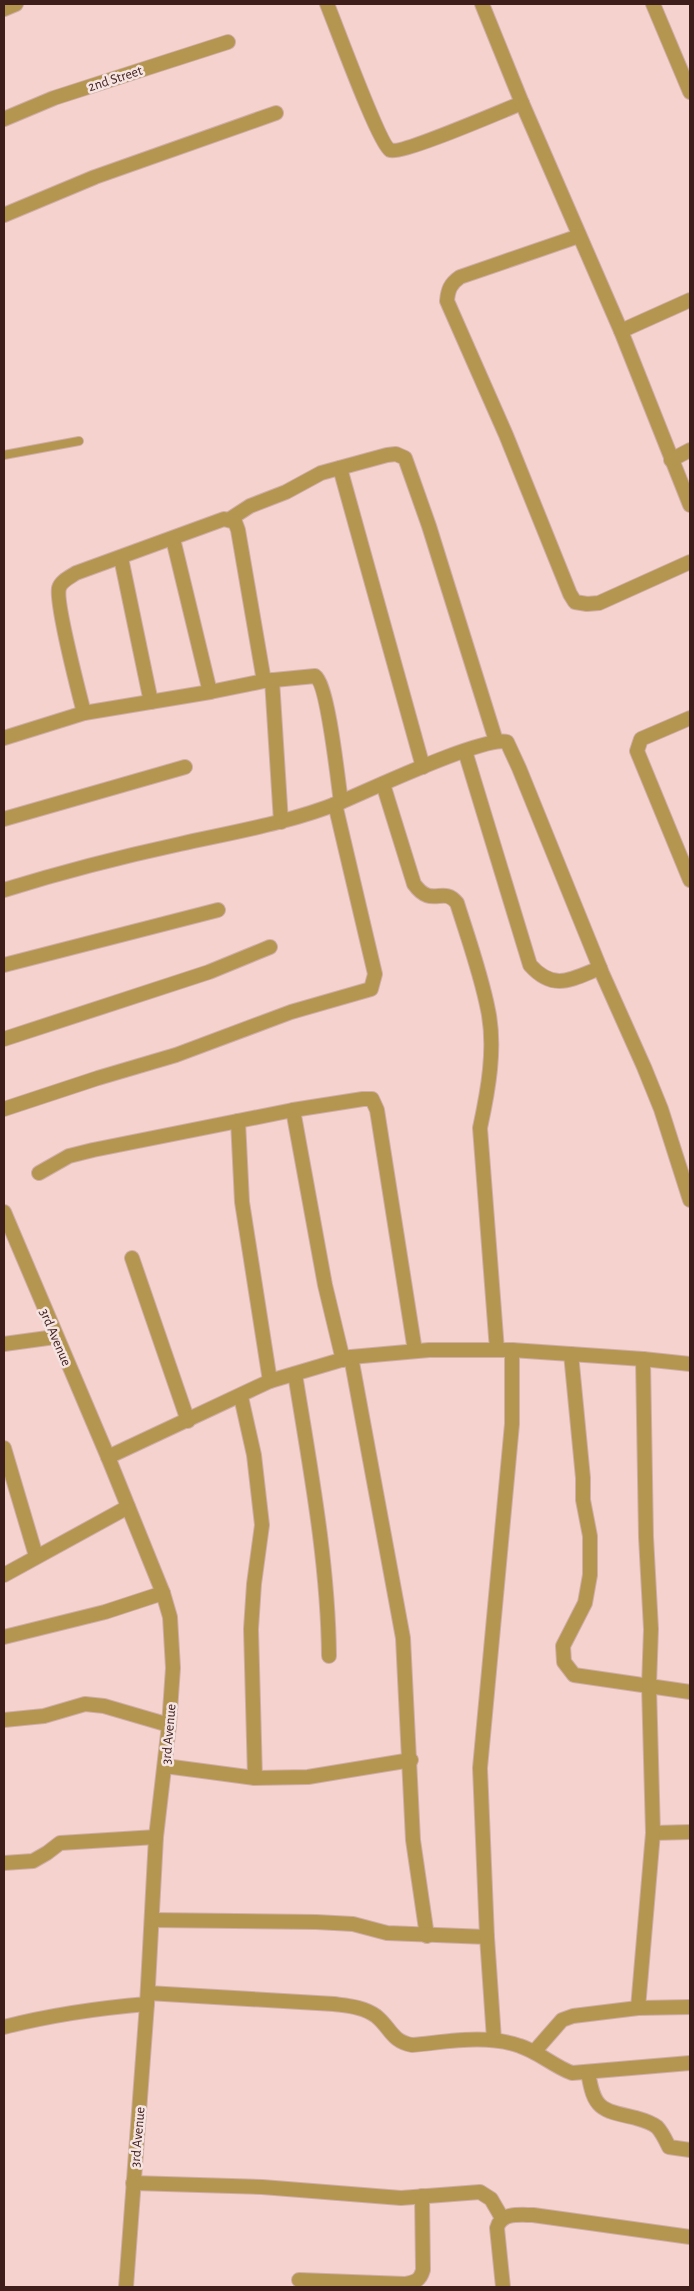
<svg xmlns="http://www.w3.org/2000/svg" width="694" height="2291" font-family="'Alegreya Sans',sans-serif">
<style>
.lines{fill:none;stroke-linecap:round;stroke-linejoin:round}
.service-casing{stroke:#d0aeaa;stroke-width:10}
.minor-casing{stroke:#d0aeaa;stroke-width:16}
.service{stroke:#b49650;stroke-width:8}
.minor{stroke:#b49650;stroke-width:14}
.labels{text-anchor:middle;stroke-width:5;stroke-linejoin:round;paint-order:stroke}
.street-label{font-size:14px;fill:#3d1e1b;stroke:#f6e4e2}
</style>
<rect width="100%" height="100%" fill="#f5d2ce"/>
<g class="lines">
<defs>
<polyline id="service" points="4,455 79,441"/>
<g id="minor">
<path d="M327 4C335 23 379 144 390 150 401 155 504 110 522 103"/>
<polyline points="482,4 522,103 621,331 690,505"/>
<polyline points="653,4 690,92"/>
<polyline points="4,9 16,4"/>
<polyline points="4,119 54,98 228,42"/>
<polyline points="4,215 95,177 276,113"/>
<path d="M579 236 460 277C450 284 448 290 447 301L506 435 570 594 575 602 587 604 599 603 690 562"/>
<polyline points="621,331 690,300"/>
<polyline points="671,460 690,450"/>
<polyline points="340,468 423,767"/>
<polyline points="230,519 250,506 286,492 321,473 387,455 396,454 405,458 429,526 496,741"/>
<polyline points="173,539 210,692"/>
<polyline points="121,558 151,702"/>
<polyline points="272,680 281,822"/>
<path d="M84 713C79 693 55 602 59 588 61 581 70 577 76 573L224 519 235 522 238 530 264 681"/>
<polyline points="690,718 641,739 637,751 690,880"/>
<path d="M4 738 84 713 210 692 264 681 315 676C328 684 338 782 341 802"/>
<path d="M465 751 530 965C554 992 572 979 600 968"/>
<path d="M383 784 414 884C432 909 443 885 457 903 468 938 481 974 488 1010 496 1048 488 1091 480 1128L497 1350"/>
<polyline points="4,819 185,767"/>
<path d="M4 890C62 872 120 857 180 844 234 832 289 823 341 802 367 791 486 735 507 742L519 768 602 973 644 1067 661 1109 690 1200"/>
<polyline points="4,965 218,910"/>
<polyline points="4,1039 209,972 270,947"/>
<polyline points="4,1109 98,1078 176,1055 291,1012 371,989 375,974 335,804"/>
<polyline points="293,1110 325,1285 343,1360"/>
<polyline points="238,1121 242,1202 270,1381"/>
<polyline points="39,1173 69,1156 93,1150 293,1110 363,1099 372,1099 377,1110 415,1351"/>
<polyline points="4,1212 108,1457 163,1593 170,1617 173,1668 169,1725 156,1837 147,2004 126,2287"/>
<polyline points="132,1258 188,1421"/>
<polyline points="4,1344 55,1337"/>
<polyline points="571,1354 583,1478 583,1500 590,1536 590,1575 585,1603 563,1646 564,1662 574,1675 690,1692"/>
<polyline points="351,1357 403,1638 413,1840 427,1936"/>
<path d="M295 1374C310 1467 328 1561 329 1656"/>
<polyline points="241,1397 254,1455 262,1525 254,1584 251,1629 255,1778"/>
<polyline points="4,1448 36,1556"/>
<polyline points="108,1457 270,1381 351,1357 429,1350 512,1350 643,1359 690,1364"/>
<polyline points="4,1575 128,1507"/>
<polyline points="4,1637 105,1612 163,1593"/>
<polyline points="4,1720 44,1716 85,1704 104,1706 169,1725"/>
<polyline points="165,1766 255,1778 308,1777 411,1760"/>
<polyline points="653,1833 690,1832"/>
<polyline points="4,1863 33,1861 47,1853 60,1843 156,1837"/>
<polyline points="152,1920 316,1922 353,1924 387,1933 487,1937"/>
<path d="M148 1993 334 2004C349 2006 364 2007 376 2016 391 2028 391 2041 412 2045 447 2042 486 2034 520 2046 539 2052 553 2066 572 2073L690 2063"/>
<polyline points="638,2008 653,1833 649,1686 651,1629 646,1537 643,1359"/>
<path d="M4 2027C51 2015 99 2008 147 2004"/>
<polyline points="494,2039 487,1937 480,1768 512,1424 512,1350"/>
<polyline points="534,2052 562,2020 573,2016 638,2008 690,2007"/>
<path d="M588 2072C594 2109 600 2110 636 2118 643 2120 651 2122 657 2127 662 2132 666 2141 669 2147L690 2150"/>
<polyline points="133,2183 262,2187 401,2198 480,2192 491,2199 502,2218"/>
<path d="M299 2280 405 2284C415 2282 420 2281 423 2270L422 2196"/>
<path d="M503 2287 497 2228C501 2212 520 2215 533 2215L690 2237"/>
</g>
</defs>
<!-- service casing -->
<use href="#service" class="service-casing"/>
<!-- minor casing -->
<use href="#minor" class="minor-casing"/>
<!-- service -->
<use href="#service" class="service"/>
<!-- minor -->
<use href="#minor" class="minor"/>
</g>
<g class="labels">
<!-- street labels -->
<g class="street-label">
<text transform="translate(115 78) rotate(-18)" y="5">2nd Street</text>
<text transform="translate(56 1337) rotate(67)" y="5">3rd Avenue</text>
<text transform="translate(168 1734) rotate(-85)" y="5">3rd Avenue</text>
<text transform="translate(137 2137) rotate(-85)" y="5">3rd Avenue</text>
</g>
</g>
<!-- border -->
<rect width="694" height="2291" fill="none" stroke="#3d1e1b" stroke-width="10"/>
</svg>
